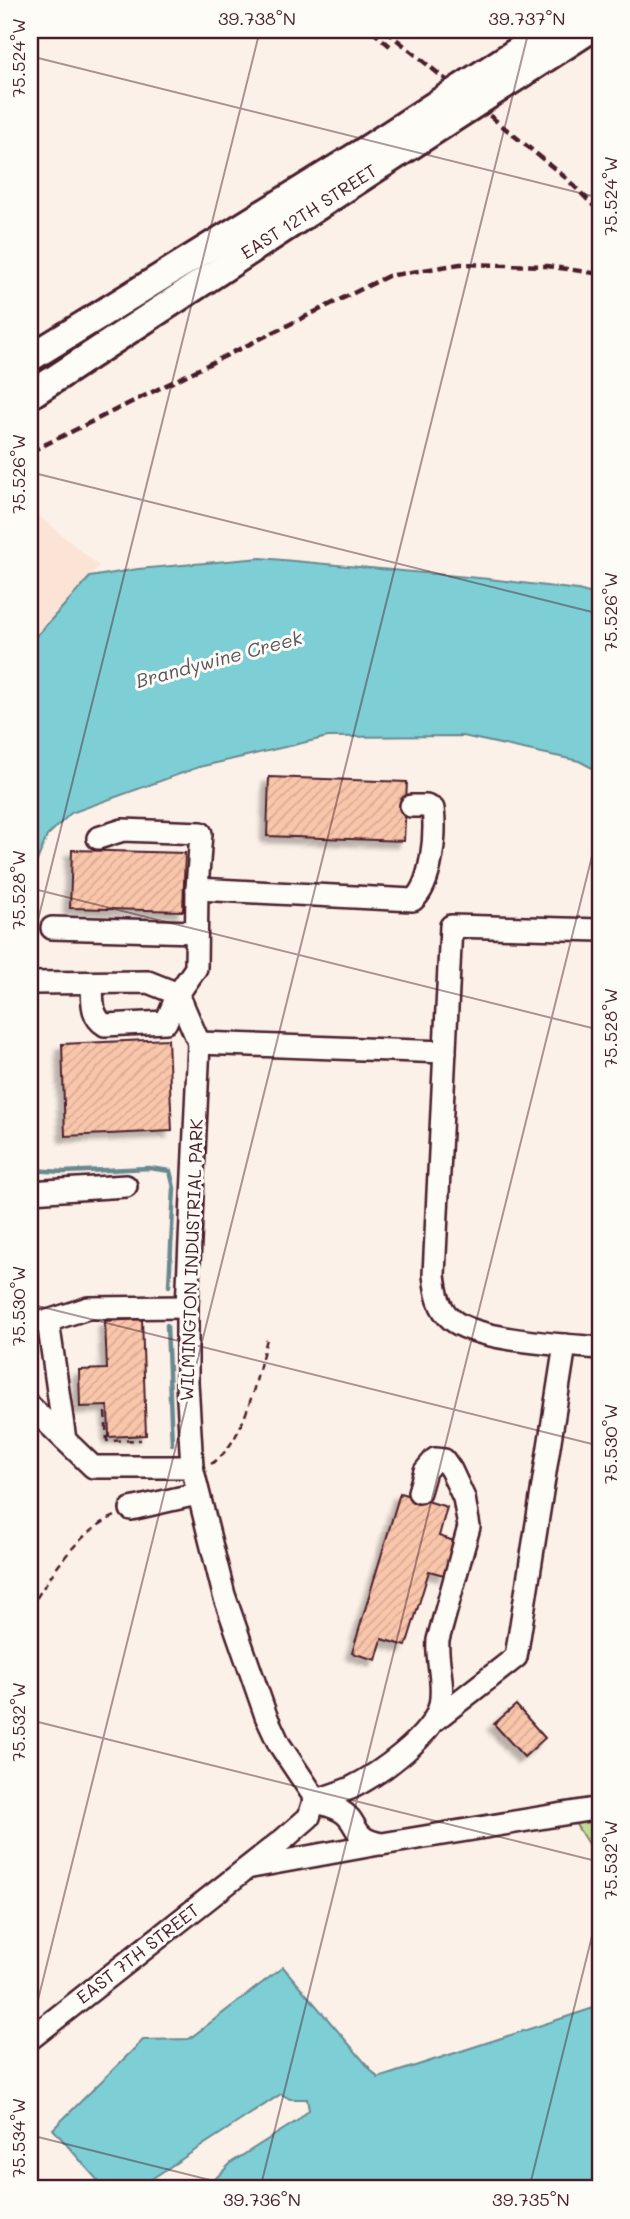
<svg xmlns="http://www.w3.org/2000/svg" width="630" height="2219" font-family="Mali,sans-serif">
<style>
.built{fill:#fbe4d6}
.green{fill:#c1dd95;stroke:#867e60;stroke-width:2}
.water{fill:#7dcfd5;stroke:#698991;stroke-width:2}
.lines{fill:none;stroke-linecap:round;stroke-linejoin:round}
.stream{stroke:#698991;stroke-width:4.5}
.building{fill:url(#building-hatch);stroke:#4a1f2b;stroke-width:2;filter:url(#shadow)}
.minor-casing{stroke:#4a1f2b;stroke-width:26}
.major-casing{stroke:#4a1f2b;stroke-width:32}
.path{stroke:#4a1f2b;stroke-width:2.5;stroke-dasharray:7 5;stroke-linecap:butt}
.minor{stroke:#fdfcf7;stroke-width:21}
.major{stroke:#fdfcf7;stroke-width:26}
.rail{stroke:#4a1f2b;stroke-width:4.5;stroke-dasharray:10 5;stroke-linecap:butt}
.major-bridge-casing{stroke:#4a1f2b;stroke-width:32;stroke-linecap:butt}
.major-bridge{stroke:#fdfcf7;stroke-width:26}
.ticks{fill:none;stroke:#4a1f2b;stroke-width:2;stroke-opacity:0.45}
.labels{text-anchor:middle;stroke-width:6;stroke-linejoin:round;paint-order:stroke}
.street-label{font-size:18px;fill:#4a1f2b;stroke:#fdfcf7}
.water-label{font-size:19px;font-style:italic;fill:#59545e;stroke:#fdfcf7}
.neatline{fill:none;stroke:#4a1f2b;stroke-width:2.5}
.ticks-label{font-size:18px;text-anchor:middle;fill:#4a1f2b}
</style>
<defs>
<pattern id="building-hatch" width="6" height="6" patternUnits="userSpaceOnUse" patternTransform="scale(1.75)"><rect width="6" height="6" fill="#fac6ab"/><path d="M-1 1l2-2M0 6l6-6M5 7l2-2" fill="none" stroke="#d8aa93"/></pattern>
<filter id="shadow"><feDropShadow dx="-6" dy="6" stdDeviation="2" flood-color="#0004"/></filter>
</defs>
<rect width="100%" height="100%" fill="#fcf1e8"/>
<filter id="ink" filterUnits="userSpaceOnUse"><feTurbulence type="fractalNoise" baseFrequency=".0143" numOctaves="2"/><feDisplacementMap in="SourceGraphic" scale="14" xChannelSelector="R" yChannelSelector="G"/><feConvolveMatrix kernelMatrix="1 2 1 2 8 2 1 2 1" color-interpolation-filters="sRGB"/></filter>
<g filter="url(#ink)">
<!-- built -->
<polygon class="built" points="30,508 99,566 30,643"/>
<!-- green -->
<polygon class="green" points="600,1819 600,1863 575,1823"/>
<!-- water -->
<g class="water">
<polygon points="261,558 489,579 578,590 600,596 600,772 579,761 463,736 328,737 199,767 71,813 47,836 30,878 30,643 90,577 138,569"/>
<polygon points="283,1967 378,2078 600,2006 600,2189 205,2189 232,2162 297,2121 309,2110 307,2099 290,2099 281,2094 136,2189 105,2189 53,2129 143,2040 189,2039"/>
</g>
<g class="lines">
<!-- stream -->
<g class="stream">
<polyline points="30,1170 64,1172 149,1168 170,1171 174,1188 169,1286"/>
<polyline points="167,1325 172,1444"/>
</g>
</g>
<!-- building -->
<g class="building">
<polygon points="269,777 407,782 404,841 267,836"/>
<polygon points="72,850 185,853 183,911 70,908"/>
<polygon points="168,1039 172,1131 65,1136 62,1044"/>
<polygon points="142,1319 146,1435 109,1437 108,1406 80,1407 79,1370 107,1369 105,1321"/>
<polygon points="400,1493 447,1507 439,1536 454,1541 444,1575 429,1571 406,1646 382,1639 376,1660 352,1653"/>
<polygon points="516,1705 545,1738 524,1757 494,1724"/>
</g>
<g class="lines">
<defs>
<g id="minor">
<path d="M197 889 413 900C432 885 436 833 433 809L426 806H411"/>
<polyline points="52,928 196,932"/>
<path d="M600 930 451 926 434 1275C436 1291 438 1308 451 1319 476 1341 566 1345 600 1348"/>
<polyline points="30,983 148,982 178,994"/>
<path d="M92 983C93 999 90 1016 105 1025L166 1022 178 994 196 968 197 889 201 833 123 830 98 838"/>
<polyline points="178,994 199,1043 187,1307 187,1382 192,1467 224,1595 266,1716 279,1744 313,1795 314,1801"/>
<polyline points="199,1043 445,1052"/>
<polyline points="30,1192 126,1186"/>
<polyline points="48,1321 65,1440 93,1467 192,1467"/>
<polyline points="30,1322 48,1321 88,1308 187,1307"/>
<polyline points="30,1406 65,1440"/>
<polyline points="131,1509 197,1494"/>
<polyline points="435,1720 516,1657 565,1345"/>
<path d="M314 1801C326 1797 339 1793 351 1788 379 1774 433 1736 440 1705 445 1683 436 1661 438 1640L469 1527 464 1498 451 1470 444 1460 435 1459 425 1471 419 1492"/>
<path d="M314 1801C323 1804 333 1806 341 1811 360 1822 350 1839 382 1844L600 1808"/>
<polyline points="252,1867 379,1844"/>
<polyline points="30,2039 285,1838 309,1817 314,1801"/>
</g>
<g id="major">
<polyline points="30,358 366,150"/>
<polyline points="30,395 384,163"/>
</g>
</defs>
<!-- minor casing -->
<use href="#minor" class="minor-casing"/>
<!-- major casing -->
<use href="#major" class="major-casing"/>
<!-- path -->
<g class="path">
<polyline points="105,1412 107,1441 141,1440"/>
<path d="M211 1464C246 1442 256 1377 267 1339"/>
<path d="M30 1608C53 1573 75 1534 115 1516"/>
</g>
<!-- minor -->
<use href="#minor" class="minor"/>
<!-- major -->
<use href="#major" class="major"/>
<!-- rail -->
<g class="rail">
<polyline points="371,30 390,46"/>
<polyline points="385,30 566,178 600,212"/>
<polyline points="30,452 388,276 460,264 547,266 600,274"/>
</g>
<defs>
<g id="major-bridge">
<polyline points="366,150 550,30"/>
<polyline points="384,163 589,30"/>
</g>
</defs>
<!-- major-bridge casing -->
<use href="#major-bridge" class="major-bridge-casing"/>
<!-- major-bridge -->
<use href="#major-bridge" class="major-bridge"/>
</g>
</g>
<!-- ticks -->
<path class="ticks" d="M30 56 600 198M30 472 600 614M30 888 600 1030M30 952 260 30M30 1304 600 1446M30 1720 600 1862M30 2032 529 30M30 2135 246 2189M260 2189 600 824M529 2189 600 1904"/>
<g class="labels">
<!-- street labels -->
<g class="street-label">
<text transform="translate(309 212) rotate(-33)" y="6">EAST 12TH STREET</text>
<text transform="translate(192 1260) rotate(-88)" y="6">WILMINGTON INDUSTRIAL PARK</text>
<text transform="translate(138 1954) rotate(-38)" y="6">EAST 7TH STREET</text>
</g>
<!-- water labels -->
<g class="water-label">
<text transform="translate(219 659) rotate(-15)" y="7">Brandywine Creek</text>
</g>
</g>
<!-- margin -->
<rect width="630" height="2219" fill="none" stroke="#fdfcf7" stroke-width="77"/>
<rect x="38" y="38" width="554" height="2142" class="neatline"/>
<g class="ticks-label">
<text x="257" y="25">39.738°N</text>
<text x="527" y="25">39.737°N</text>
<text transform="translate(19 58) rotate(-90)" y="6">75.524°W</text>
<text transform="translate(611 196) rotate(-90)" y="6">75.524°W</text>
<text transform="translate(19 474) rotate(-90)" y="6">75.526°W</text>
<text transform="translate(611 612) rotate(-90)" y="6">75.526°W</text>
<text transform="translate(19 890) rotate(-90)" y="6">75.528°W</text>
<text transform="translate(611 1028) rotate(-90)" y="6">75.528°W</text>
<text transform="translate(19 1306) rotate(-90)" y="6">75.530°W</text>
<text transform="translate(611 1444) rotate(-90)" y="6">75.530°W</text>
<text transform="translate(19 1722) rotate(-90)" y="6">75.532°W</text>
<text transform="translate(611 1860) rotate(-90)" y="6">75.532°W</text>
<text transform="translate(19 2138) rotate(-90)" y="6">75.534°W</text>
<text x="262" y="2206">39.736°N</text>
<text x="531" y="2206">39.735°N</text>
</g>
</svg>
